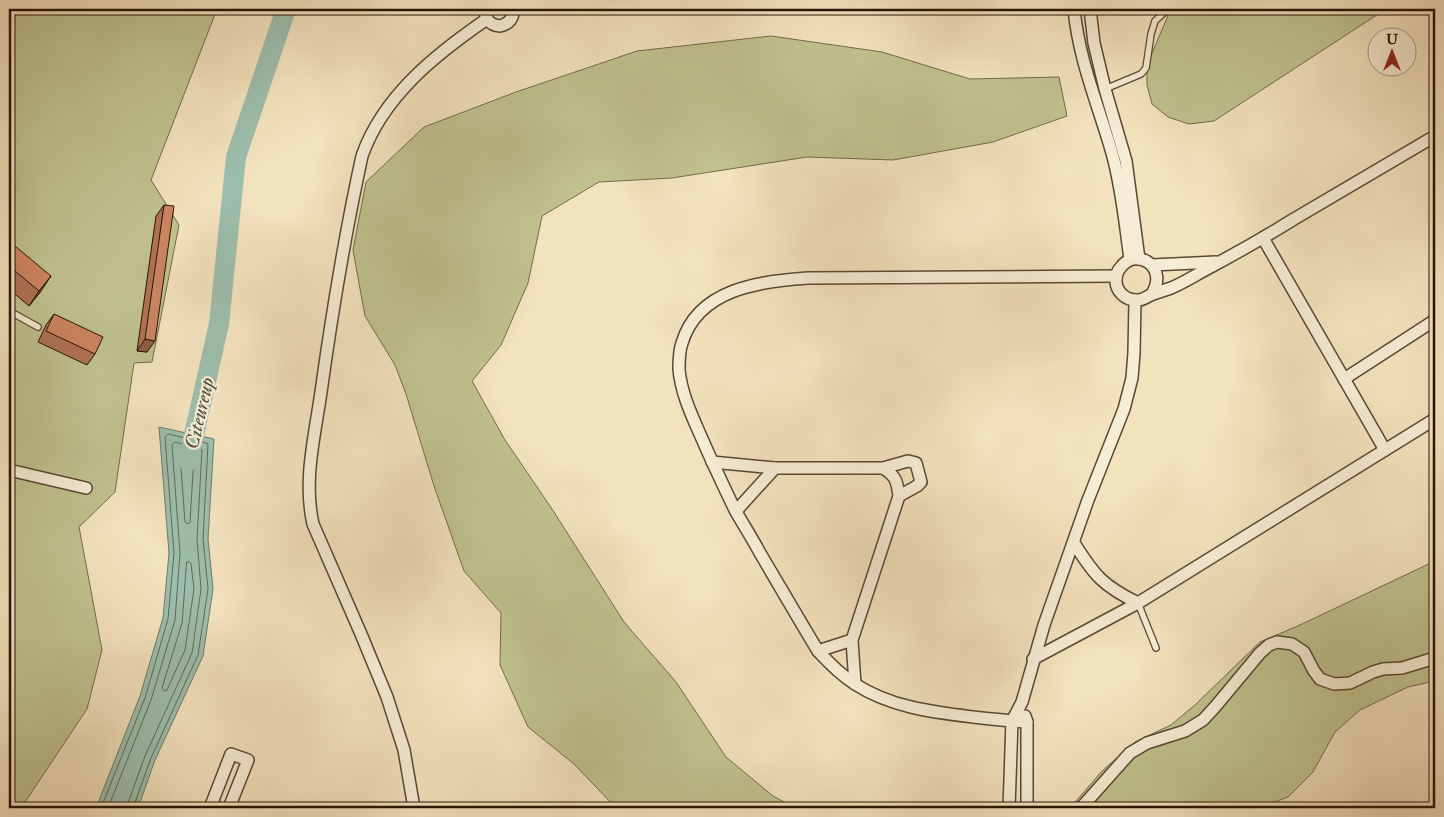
<svg xmlns="http://www.w3.org/2000/svg" width="1444" height="817" font-family="'IM FELL Double Pica',serif">
<style>
.green{fill:#c0c28e;stroke:#736b49}
.water{fill:#9cbead;stroke:#6d7a69}
.lines{fill:none;stroke-linecap:round;stroke-linejoin:round}
.shore{stroke:#616958;stroke-width:1}
.river{stroke:#9cbead;stroke-width:20}
.service-casing{stroke:#594832;stroke-width:8}
.minor-casing{stroke:#594832;stroke-width:14}
.service{stroke:#f7ecd5;stroke-width:5.5}
.minor{stroke:#f7ecd5;stroke-width:11}
.wall{fill:#af7253;stroke:#261404}
.shaded-wall{fill:#8e5d44;stroke:#261404}
.building{fill:#cb8561;stroke:#261404}
.labels{text-anchor:middle;stroke-width:4.5;stroke-linejoin:round;paint-order:stroke}
.water-label{font-size:20px;font-style:italic;fill:#4f503f;stroke:#f7ecd5}
</style>
<rect width="100%" height="100%" fill="#f3e2be"/>
<filter id="stains"><feTurbulence type="fractalNoise" baseFrequency=".004" numOctaves="4"/><feColorMatrix values="0 0 0 0 .2 0 0 0 0 .09 0 0 0 0 .02 0 0 0 .5 -.17"/></filter>
<radialGradient id="worn" r=".72"><stop offset=".6" stop-color="#630" stop-opacity="0"/><stop offset="1" stop-color="#630" stop-opacity=".3"/></radialGradient>
<!-- green -->
<g class="green">
<polygon points="9,9 217,9 151,180 179,225 152,362 134,363 115,492 79,527 102,650 87,709 21,808 9,808"/>
<polygon points="1172,9 1386,9 1214,121 1189,124 1168,117 1152,104 1147,85 1147,65 1170,11"/>
<polygon points="771,36 882,52 970,79 1059,77 1067,116 993,142 893,160 807,157 672,178 599,182 542,216 528,283 501,345 472,381 505,440 552,509 624,622 676,682 726,757 773,796 795,808 616,808 574,764 528,727 500,665 501,613 464,571 434,486 406,394 395,365 365,316 353,250 366,182 424,127 516,92 637,51"/>
<polygon points="1435,561 1435,681 1408,687 1360,710 1335,732 1313,772 1288,797 1259,808 1070,808 1102,771 1135,742 1171,725 1196,704 1260,642 1300,625"/>
</g>
<!-- water -->
<polygon class="water" points="159,427 214,439 208,539 213,589 203,656 155,760 138,808 96,808 140,696 163,618 169,553"/>
<g class="lines">
<!-- shore -->
<g class="shore">
<polygon points="182,451 192,453 194,456 190,522 188,524 185,522 180,454"/>
<polygon points="187,562 190,562 191,564 194,589 185,650 167,690 164,691 162,688 182,623"/>
<polyline points="101,808 145,698 168,619 174,553 165,437 168,434 206,443 208,444 203,539 208,589 198,655 151,758 133,808"/>
<polyline points="108,808 151,700 175,620 180,553 172,445 175,442 200,448 202,450 197,539 201,589 192,653 145,756 128,803 127,808"/>
</g>
<!-- river -->
<polyline class="river" points="188,461 219,324 236,157 286,9"/>
<defs>
<g id="service">
<polyline points="1105,89 1141,74 1146,68 1151,34 1155,21 1168,9"/>
<polyline points="9,311 38,327"/>
<polyline points="1138,603 1156,648"/>
</g>
<g id="minor">
<path d="M486 9C484 19 490 25 500 26 509 24 514 18 513 9"/>
<path d="M1074 9C1079 61 1098 104 1112 153 1122 188 1125 224 1130 259"/>
<polyline points="1090,9 1094,43 1105,89 1126,161 1139,259"/>
<polyline points="1263,238 1385,450"/>
<polyline points="1152,265 1216,262"/>
<path d="M1151 295C1170 268 1137 246 1121 267 1117 271 1116 275 1116 281 1116 291 1125 300 1136 300 1143 301 1147 296 1153 294 1159 292 1165 290 1171 288 1183 283 1194 276 1205 270 1235 254 1265 237 1294 219 1341 191 1388 164 1435 136"/>
<polyline points="1344,379 1435,320"/>
<path d="M712 462 775 468H883C896 476 897 481 899 496L852 640 855 684"/>
<polyline points="883,468 908,461 916,463 921,482 917,486 899,496"/>
<polyline points="9,470 86,488"/>
<polyline points="736,511 775,468"/>
<path d="M1074 543C1094 575 1103 586 1138 603"/>
<polyline points="818,651 852,640"/>
<polyline points="1033,659 1138,603 1435,419"/>
<polyline points="1025,716 1027,722 1027,808"/>
<path d="M1027 722C1009 721 991 719 973 717 932 712 890 707 855 684 841 675 829 663 818 651 798 618 779 585 760 553 752 538 743 524 735 510 724 487 713 464 703 441 693 418 681 394 679 369 679 360 679 351 682 343 698 289 760 281 808 278L1116 276"/>
<polyline points="210,808 231,754 248,760 229,808"/>
<path d="M414 808 404 750 387 697 361 634 313 524C303 480 315 435 321 392 332 313 345 234 362 156 383 96 436 54 487 19"/>
<polyline points="1009,808 1012,721 1022,702 1044,625 1088,500 1124,409 1132,378 1134,353 1135,300"/>
<polyline points="1081,808 1130,753 1147,743 1185,731 1203,720 1215,707 1260,653 1269,645 1277,642 1292,644 1304,652 1314,671 1320,679 1334,684 1350,683 1373,672 1383,669 1402,668 1435,658"/>
</g>
</defs>
<!-- service casing -->
<use href="#service" class="service-casing"/>
<!-- minor casing -->
<use href="#minor" class="minor-casing"/>
<!-- service -->
<use href="#service" class="service"/>
<!-- minor -->
<use href="#minor" class="minor"/>
</g>
<!-- wall -->
<g class="wall">
<polygon points="164,205 147,352 137,351 156,216"/>
<polygon points="9,241 41,291 29,306 9,289"/>
<polygon points="54,314 95,354 87,365 38,342 46,325"/>
</g>
<!-- shaded-wall -->
<g class="shaded-wall">
<polygon points="51,276 41,291 29,306 39,291"/>
<polygon points="145,339 155,341 147,352 137,351"/>
</g>
<!-- building -->
<g class="building">
<polygon points="164,205 174,206 155,341 145,339"/>
<polygon points="9,241 51,276 39,291 9,266"/>
<polygon points="54,314 103,337 95,354 46,331"/>
</g>
<g class="labels">
<!-- water labels -->
<g class="water-label">
<text transform="translate(199 413) rotate(-77)" y="7">Citeureup</text>
</g>
</g>
<!-- margin -->
<rect width="1444" height="817" fill="none" stroke="#f3e2be" stroke-width="30"/>
<rect x="10" y="10" width="1424" height="797" fill="none" stroke="#261404" stroke-width="2.5"/>
<rect x="15" y="15" width="1414" height="787" fill="none" stroke="#261404"/>
<!-- north arrow -->
<g transform="translate(1392 52)"><circle r="24" fill="#f7ecd5" stroke="#a39681"/>
<path d="M0-4L9 19L0 12L-9 19Z" fill="#8f2418"/>
<text y="-8" font-size="14" font-weight="bold" text-anchor="middle" fill="#261404">U</text>
</g>
<rect width="100%" height="100%" filter="url(#stains)"/>
<rect width="100%" height="100%" fill="url(#worn)"/>
</svg>
